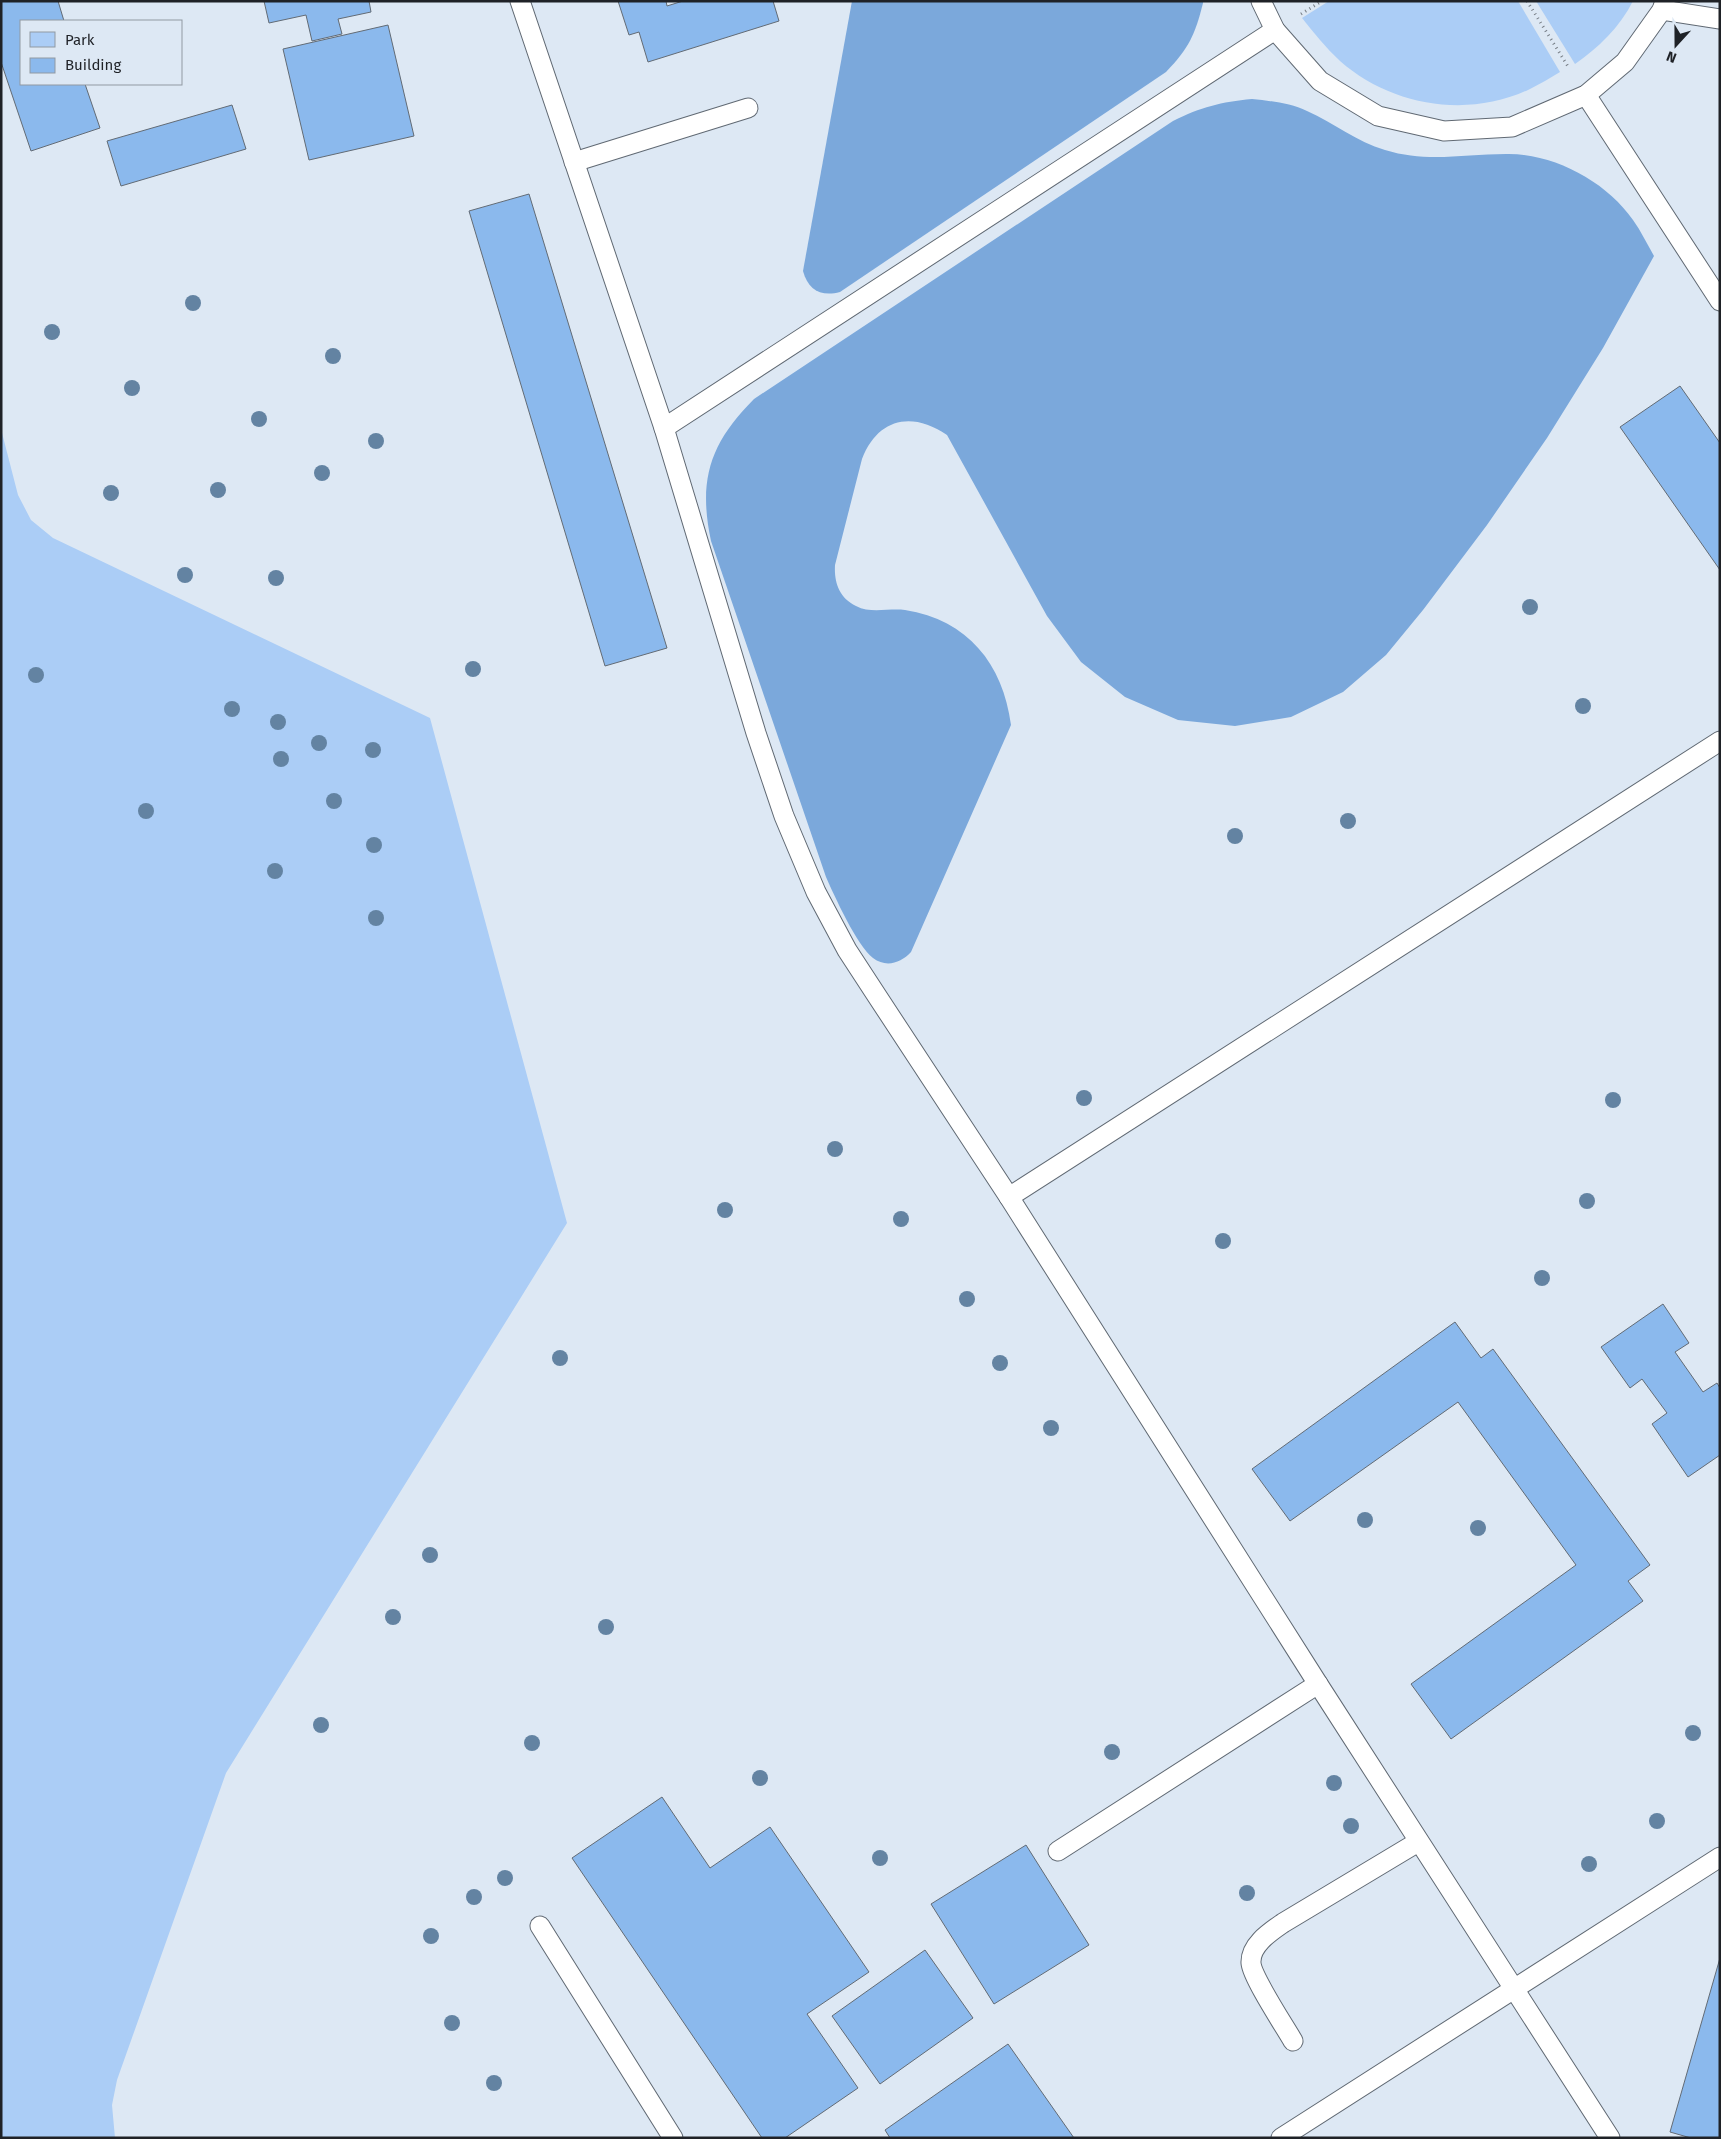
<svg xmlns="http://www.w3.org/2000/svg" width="1721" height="2139" font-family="'Fira Sans',sans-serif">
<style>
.green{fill:#abcdf6}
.forest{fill:#7ba8db}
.building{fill:#8bb9ed;stroke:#626b75}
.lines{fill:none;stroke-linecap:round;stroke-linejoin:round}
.lane-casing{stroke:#606973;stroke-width:21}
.path{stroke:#767d85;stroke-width:3;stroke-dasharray:1 4;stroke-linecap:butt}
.lane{stroke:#fff;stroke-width:19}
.tree{fill:#6383a2}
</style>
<rect width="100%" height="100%" fill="#dde8f4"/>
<!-- green -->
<g class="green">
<path d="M1329 1H1518L1560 72C1550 78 1540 84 1530 89 1468 119 1391 106 1340 61 1326 48 1314 33 1302 18Z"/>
<path d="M1536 1H1633C1620 27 1598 48 1575 64Z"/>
<polygon points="1,429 18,495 31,520 53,538 430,718 567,1223 226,1773 117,2080 112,2105 115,2138 1,2138"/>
</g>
<!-- forest -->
<g class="forest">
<path d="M852 1H1203V3C1195 35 1189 48 1166 72L840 292C821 297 808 290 803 271Z"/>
<path d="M1252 99C1271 101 1290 103 1307 111 1334 123 1357 142 1385 150 1427 163 1463 154 1506 154 1553 153 1606 181 1633 220 1641 231 1647 244 1654 256L1603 348 1547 438 1487 525 1423 610 1386 655 1343 692 1291 717 1235 726 1178 720 1125 697 1081 662 1047 616 947 435C912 411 878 418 862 459L835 565C834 582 839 598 856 606 871 614 888 608 905 610 968 620 1003 664 1011 725L911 952C901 963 886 968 873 958 857 946 834 895 826 877L711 541C698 480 710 443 754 399L1173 121C1201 107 1221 102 1252 99Z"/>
</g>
<!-- building -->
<g class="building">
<polygon points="1,1 58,1 64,21 21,21 21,84 85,84 100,128 31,151 1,62"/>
<polygon points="264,1 369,1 371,12 338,19 342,34 312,41 306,15 269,23"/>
<polygon points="618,1 666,1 667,6 683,1 773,1 779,21 648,62 639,32 629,35"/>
<polygon points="388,25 414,136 309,160 283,49"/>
<polygon points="232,105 246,149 121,186 107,141"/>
<polygon points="529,194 667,648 605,666 469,211"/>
<polygon points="1680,386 1720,443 1720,570 1620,427"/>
<polygon points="1663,1304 1689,1343 1675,1352 1703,1392 1717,1383 1720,1388 1720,1455 1688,1477 1652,1424 1667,1413 1642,1379 1630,1388 1601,1347"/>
<polygon points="1455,1322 1481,1358 1493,1349 1650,1565 1628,1581 1643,1601 1451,1739 1411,1684 1576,1565 1458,1402 1290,1521 1252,1469"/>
<polygon points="662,1797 710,1868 770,1827 869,1972 807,2014 858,2088 785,2138 762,2138 572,1858"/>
<polygon points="1026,1845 1089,1945 994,2004 931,1904"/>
<polygon points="925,1950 973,2018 880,2084 832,2016"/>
<polygon points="1720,1958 1720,2138 1691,2138 1670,2132"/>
<polygon points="1008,2044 1074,2138 890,2138 885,2130"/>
</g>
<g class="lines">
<defs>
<g id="lane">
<polyline points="520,1 664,428 756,733 784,816 816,892 847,950 877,996 1009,1197 1318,1684 1610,2138"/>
<polyline points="1261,1 1275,30 1320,81 1378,116 1444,131 1512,127 1586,95 1625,62 1662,10 1665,1"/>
<polyline points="1662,10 1720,19"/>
<polyline points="1586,95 1720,301"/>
<polyline points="574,162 748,108"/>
<polyline points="664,428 1275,30"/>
<polyline points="1009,1197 1720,741"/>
<polyline points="1058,1851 1318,1684"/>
<polyline points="540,1926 673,2138"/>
<path d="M1293 2041C1285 2027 1252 1977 1251 1963 1250 1945 1270 1932 1283 1923L1418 1842"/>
<polyline points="1281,2138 1720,1857"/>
</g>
</defs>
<!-- lane casing -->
<use href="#lane" class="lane-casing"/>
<!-- path -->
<g class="path">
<polyline points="1527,1 1569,68"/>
<polyline points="1301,14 1322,1"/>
</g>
<!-- lane -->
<use href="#lane" class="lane"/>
</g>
<!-- trees -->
<g class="tree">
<circle cx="193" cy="303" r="8"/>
<circle cx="52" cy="332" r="8"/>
<circle cx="333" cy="356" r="8"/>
<circle cx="132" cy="388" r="8"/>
<circle cx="259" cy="419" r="8"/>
<circle cx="376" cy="441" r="8"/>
<circle cx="322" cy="473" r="8"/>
<circle cx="218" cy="490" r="8"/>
<circle cx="111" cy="493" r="8"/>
<circle cx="185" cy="575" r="8"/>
<circle cx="276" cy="578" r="8"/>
<circle cx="1530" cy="607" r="8"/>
<circle cx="473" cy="669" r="8"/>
<circle cx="36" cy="675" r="8"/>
<circle cx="1583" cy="706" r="8"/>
<circle cx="232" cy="709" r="8"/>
<circle cx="278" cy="722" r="8"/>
<circle cx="319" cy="743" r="8"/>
<circle cx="373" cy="750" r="8"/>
<circle cx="281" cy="759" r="8"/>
<circle cx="334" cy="801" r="8"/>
<circle cx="146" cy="811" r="8"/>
<circle cx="1348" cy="821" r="8"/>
<circle cx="1235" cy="836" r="8"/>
<circle cx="374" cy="845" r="8"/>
<circle cx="275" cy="871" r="8"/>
<circle cx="376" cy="918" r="8"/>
<circle cx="1084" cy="1098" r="8"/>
<circle cx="1613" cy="1100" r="8"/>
<circle cx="835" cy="1149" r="8"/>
<circle cx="1587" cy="1201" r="8"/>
<circle cx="725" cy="1210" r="8"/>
<circle cx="901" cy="1219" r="8"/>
<circle cx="1223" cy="1241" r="8"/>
<circle cx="1542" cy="1278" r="8"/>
<circle cx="967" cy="1299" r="8"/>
<circle cx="560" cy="1358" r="8"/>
<circle cx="1000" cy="1363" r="8"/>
<circle cx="1051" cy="1428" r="8"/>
<circle cx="1365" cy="1520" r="8"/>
<circle cx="1478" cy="1528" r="8"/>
<circle cx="430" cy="1555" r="8"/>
<circle cx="393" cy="1617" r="8"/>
<circle cx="606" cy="1627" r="8"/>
<circle cx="321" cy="1725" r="8"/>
<circle cx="1693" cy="1733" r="8"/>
<circle cx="532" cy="1743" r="8"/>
<circle cx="1112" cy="1752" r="8"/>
<circle cx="760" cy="1778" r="8"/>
<circle cx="1334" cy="1783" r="8"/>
<circle cx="1657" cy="1821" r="8"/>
<circle cx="1351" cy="1826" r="8"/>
<circle cx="880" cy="1858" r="8"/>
<circle cx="1589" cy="1864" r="8"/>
<circle cx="505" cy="1878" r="8"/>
<circle cx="1247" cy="1893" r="8"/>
<circle cx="474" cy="1897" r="8"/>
<circle cx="431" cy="1936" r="8"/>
<circle cx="452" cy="2023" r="8"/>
<circle cx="494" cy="2083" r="8"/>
</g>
<!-- border -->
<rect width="1721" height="2139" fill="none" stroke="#1f2227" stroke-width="5"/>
<!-- legend -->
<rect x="20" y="20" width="162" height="65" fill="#dde8f4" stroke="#9199a2"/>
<rect x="30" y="32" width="25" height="15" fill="#abcdf6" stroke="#9199a2"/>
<text x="65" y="45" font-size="15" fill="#1f2227">Park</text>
<rect x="30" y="58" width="25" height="15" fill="#8bb9ed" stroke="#9199a2"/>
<text x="65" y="70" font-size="15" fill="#1f2227">Building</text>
<!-- north arrow -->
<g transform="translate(1676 45) rotate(201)" stroke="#dde8f4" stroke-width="4" paint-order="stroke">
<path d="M0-4L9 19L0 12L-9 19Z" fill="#1f2227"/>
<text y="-8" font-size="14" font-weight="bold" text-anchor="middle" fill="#1f2227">N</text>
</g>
</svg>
